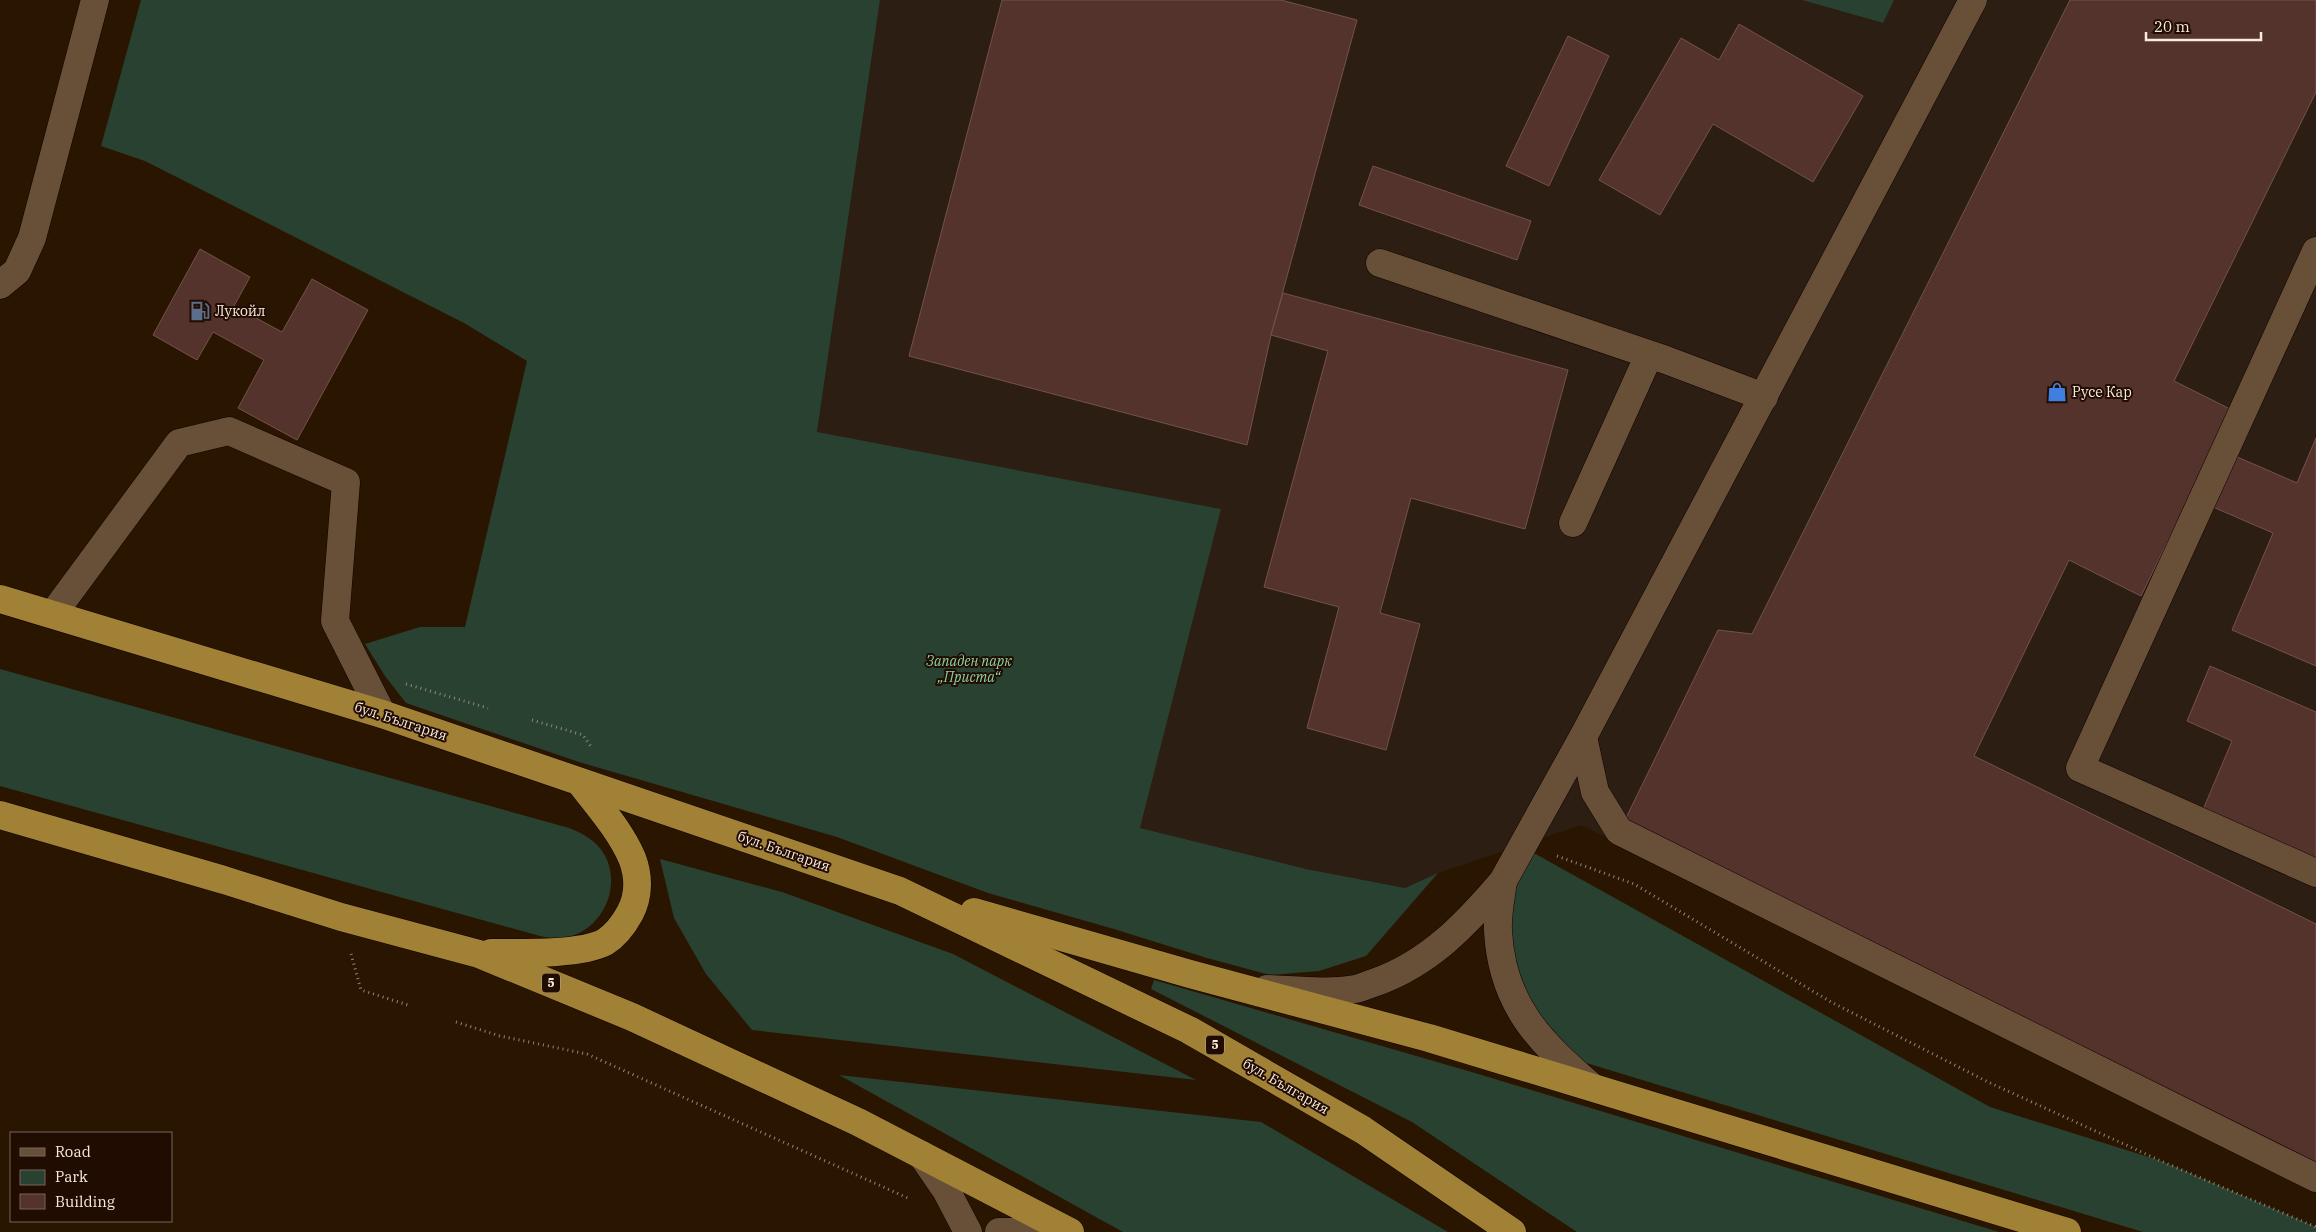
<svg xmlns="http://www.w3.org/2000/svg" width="2316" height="1232" font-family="'IBM Plex Serif',serif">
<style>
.industrial{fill:#2d1e13}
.green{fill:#294131}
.building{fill:#53332b;stroke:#745249}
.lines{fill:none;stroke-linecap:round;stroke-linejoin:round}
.minor-casing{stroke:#110200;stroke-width:29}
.highway-casing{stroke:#110200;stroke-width:29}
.path{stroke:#968573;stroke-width:3;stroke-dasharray:1 4;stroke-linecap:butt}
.minor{stroke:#675037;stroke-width:28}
.highway{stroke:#a08136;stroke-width:28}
.labels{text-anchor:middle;stroke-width:4;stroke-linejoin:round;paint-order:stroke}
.shield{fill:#200c00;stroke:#b7a79a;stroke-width:1}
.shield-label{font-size:12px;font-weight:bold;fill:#f8eadc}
.poi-label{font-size:14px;fill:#f8eadc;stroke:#200c00;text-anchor:start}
.park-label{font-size:14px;font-style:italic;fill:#8bd1a4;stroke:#200c00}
.street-label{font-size:14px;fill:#f8eadc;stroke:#200c00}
</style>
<rect width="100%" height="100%" fill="#2a1600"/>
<!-- industrial -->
<polygon class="industrial" points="880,0 1802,0 1882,23 1894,0 2316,0 2316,1183 1581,825 1438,873 1405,888 1306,869 1140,828 1221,509 817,433"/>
<!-- green -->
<g class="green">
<polygon points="141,0 880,0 817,432 1221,509 1140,828 1306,869 1405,888 1438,873 1366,956 1319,971 1270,975 1207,958 1114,929 988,893 837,837 579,762 406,703 385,676 365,644 420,627 465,627 527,361 464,323 145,161 101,146"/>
<polygon points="1802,0 1894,0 1883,23"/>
<path d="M0 669 569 828C579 832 590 837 598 846 628 879 603 936 559 938 553 939 546 937 540 936L0 786Z"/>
<path d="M1532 852 1990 1107 2161 1161 2316 1227V1232H2143L1583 1062C1574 1054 1562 1047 1554 1037 1519 994 1500 933 1516 878 1518 869 1527 860 1532 852Z"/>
<polygon points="660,859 782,892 953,954 1196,1080 752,1030 706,974 674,918"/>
<polygon points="1154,980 1475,1073 1999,1232 1577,1232 1412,1122 1151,989"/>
<polygon points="839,1075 1261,1122 1448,1232 1123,1232"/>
</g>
<!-- building -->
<g class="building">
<polygon points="1002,0 1281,0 1357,20 1271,335 1247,445 909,356"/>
<polygon points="2070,0 2316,0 2316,92 2174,381 2232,410 2141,596 2069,560 1974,756 2316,924 2316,1167 1622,826 1718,630 1752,634"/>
<polygon points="1739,24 1863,96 1813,182 1713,124 1660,215 1599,180 1681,38 1719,60"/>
<polygon points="1568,36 1609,56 1549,186 1506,166"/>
<polygon points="1373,166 1531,221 1517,260 1359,205"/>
<polygon points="200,249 250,277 234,306 282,332 312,279 368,310 297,440 238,408 264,360 213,332 197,360 153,335"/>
<polygon points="1283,293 1568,370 1525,529 1411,498 1380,613 1420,624 1386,750 1307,728 1339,607 1264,587 1328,351 1271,335"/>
<polygon points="2316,438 2316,666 2232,630 2273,533 2213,507 2235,456 2297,483"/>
<polygon points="2210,666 2316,712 2316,861 2202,812 2232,741 2187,721"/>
</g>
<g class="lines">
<defs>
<g id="minor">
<polyline points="2316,251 2080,768 2316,873"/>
<polyline points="1380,263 1666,360 1764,397"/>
<polyline points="0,285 17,271 32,238 95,0"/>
<polyline points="1573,523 1649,355"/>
<polyline points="53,614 179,443 229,431 346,482 335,621 382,714"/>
<polyline points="1583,737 1595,792 1619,831 2316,1178"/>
<polyline points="1503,881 1583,737 1973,0"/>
<path d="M1267 989C1295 990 1327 994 1355 989 1362 988 1369 984 1376 982 1430 963 1467 923 1503 881 1501 897 1497 915 1498 931 1502 1005 1539 1041 1592 1087"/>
<polyline points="922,1155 946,1190 968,1232"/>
<polyline points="999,1232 1029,1232"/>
</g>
<g id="highway">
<polyline points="0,599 382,714 900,891 1189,1030 1363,1130 1512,1232"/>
<polyline points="0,815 224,880 341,917 479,954 632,1017 858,1122 1070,1232"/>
<polyline points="974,912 1190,974 1429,1038 2067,1232"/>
<path d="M491 953C519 953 581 955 605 942 616 935 624 924 630 913 639 896 639 876 632 858 620 830 598 806 580 782"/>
</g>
</defs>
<!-- minor casing -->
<use href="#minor" class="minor-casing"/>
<!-- highway casing -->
<use href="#highway" class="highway-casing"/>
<!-- path -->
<g class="path">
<polyline points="406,684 488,708"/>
<polyline points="532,720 583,735 592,748"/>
<polyline points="1557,856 1634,884 1831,1002 1988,1082 2161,1161 2316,1227"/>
<polyline points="351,954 361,990 411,1006"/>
<polyline points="456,1022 500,1036 587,1054 910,1199"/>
</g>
<!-- minor -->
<use href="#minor" class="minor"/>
<!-- highway -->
<use href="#highway" class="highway"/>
</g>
<!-- icons -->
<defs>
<symbol id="fuel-bare" viewBox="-9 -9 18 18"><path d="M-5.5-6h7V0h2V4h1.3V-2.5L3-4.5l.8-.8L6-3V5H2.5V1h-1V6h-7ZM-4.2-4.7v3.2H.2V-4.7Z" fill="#5c6f8a" stroke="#200c00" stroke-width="2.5" paint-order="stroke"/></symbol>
<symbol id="shop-bare" viewBox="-9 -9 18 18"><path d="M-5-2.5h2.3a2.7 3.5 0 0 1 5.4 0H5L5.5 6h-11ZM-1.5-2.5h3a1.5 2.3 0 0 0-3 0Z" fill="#3f7fe0" stroke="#200c00" stroke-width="2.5" paint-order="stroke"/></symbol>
</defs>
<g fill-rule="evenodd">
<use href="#fuel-bare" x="186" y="297" width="28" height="28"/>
<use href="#shop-bare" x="2043" y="378" width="28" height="28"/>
</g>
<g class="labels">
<!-- shield labels -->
<g class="shield">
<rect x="542" y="973.5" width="18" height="19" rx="4"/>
<rect x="1206" y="1035.5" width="18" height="19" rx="4"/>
</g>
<g class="shield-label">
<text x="551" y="987">5</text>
<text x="1215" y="1049">5</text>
</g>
<!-- poi labels -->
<g class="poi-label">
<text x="215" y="316">Лукойл</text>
<text x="2072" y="397">Русе Кар</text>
</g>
<!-- park labels -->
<g class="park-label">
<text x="969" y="666">Западен парк<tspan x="969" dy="16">„Приста“</tspan></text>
</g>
<!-- street labels -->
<g class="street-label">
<text transform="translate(401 721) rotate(18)" y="5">бул. България</text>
<text transform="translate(784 851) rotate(19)" y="5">бул. България</text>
<text transform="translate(1286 1086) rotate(30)" y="5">бул. България</text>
</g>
</g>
<!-- legend -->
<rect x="10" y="1132" width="162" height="90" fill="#200c00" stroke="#766558"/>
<rect x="20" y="1148" width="25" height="8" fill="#675037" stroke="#766558"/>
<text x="55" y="1157" font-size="15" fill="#f8eadc">Road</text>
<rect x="20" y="1170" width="25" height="15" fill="#294131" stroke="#766558"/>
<text x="55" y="1182" font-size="15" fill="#f8eadc">Park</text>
<rect x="20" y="1194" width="25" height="15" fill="#53332b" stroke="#766558"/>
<text x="55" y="1207" font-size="15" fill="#f8eadc">Building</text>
<!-- scale -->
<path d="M2146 32v8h115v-8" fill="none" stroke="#f8eadc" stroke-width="2.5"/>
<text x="2154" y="32" font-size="15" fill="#f8eadc" stroke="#200c00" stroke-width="4" paint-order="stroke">20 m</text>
</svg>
